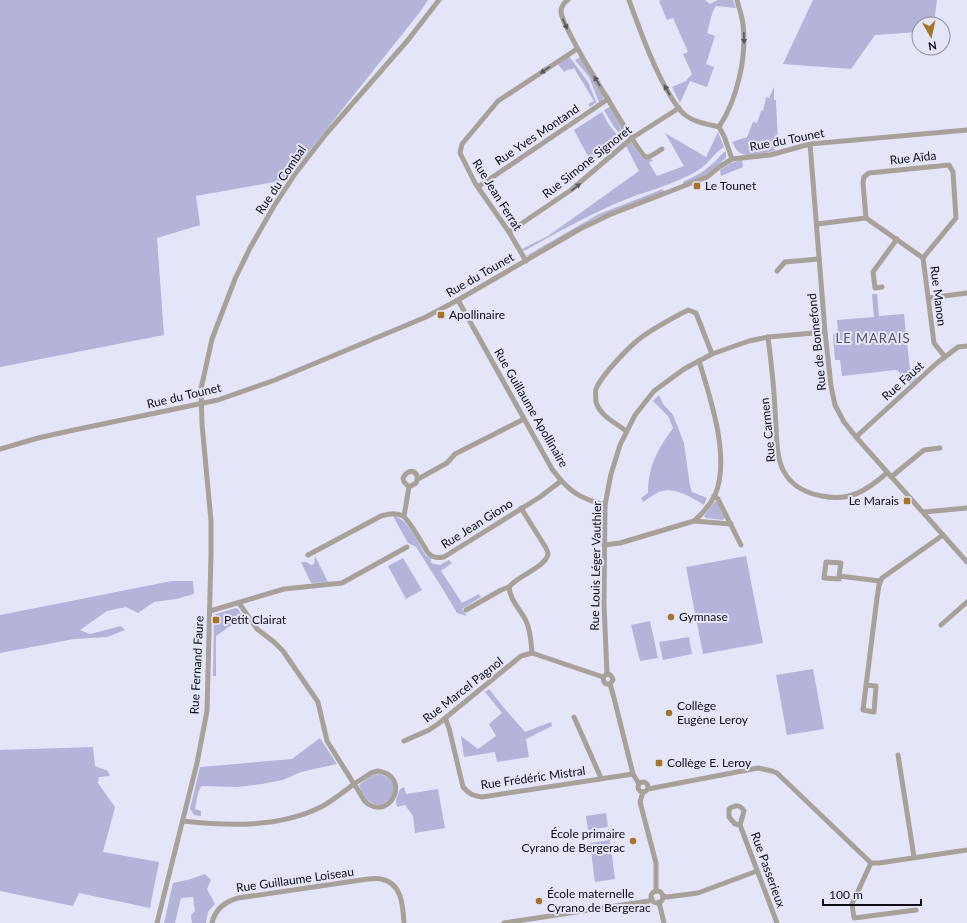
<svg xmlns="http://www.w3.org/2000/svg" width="967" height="923" font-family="Lato,sans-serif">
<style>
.green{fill:#b4b3d9}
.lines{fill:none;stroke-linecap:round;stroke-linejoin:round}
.street{stroke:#a7a199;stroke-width:5}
.oneway{fill:#5b5857}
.poi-dot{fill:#a57429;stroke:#e5e5fa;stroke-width:1.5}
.labels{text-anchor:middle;stroke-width:4;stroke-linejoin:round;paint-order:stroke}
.street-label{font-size:12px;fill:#0f0e15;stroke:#e5e5fa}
.poi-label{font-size:12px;fill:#0f0e15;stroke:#e5e5fa;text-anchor:start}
.neighbourhood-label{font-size:13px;letter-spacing:1px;fill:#535364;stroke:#e5e5fa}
</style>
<rect width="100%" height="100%" fill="#e5e5fa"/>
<!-- green -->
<g class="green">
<polygon points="0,0 428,0 420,12 286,180 196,196 200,225 157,238 164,335 0,367"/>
<path d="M661 0H705L710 4 718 0H733L736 8 716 6C711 13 710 24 707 33L715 36 706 64 714 67 707 87 690 81 680 103 672 87 686 81 692 74 683 54 688 52 673 18 667 20 659 1Z"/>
<polygon points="813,0 937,0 934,24 919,24 919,32 875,35 851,69 783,64"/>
<polygon points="569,56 588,82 597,104 595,103 590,107 588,104 594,101 574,68 570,70 569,69 564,72 558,64"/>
<polygon points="580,57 604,96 602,101 599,102 589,77 575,60"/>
<path d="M774 87V100H776L778 144 773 149 776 150C766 153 748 159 739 152 736 150 734 145 732 142L747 137 753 122 757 123 761 111H763L766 97 769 98Z"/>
<polygon points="610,107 625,131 621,135 614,127 604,110"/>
<polygon points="602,112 609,125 619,137 591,162 574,130"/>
<path d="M718 132 724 147C713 154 709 164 697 171 674 185 642 192 617 203 585 217 554 234 524 251L522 249 548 236 639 171 626 146 631 142 642 157 653 160 649 163 657 176 684 166 665 133 706 157Z"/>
<path d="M726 151V158L703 177 683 184V182C693 177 704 172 712 164 718 160 719 155 726 151Z"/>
<polygon points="742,160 743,167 721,176 720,170 731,163"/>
<polygon points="663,189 664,192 596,218 529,256 526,256 599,214"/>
<polygon points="872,294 877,294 879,316 904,314 910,370 917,377 910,384 898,371 895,370 842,376 840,360 835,360 833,334 838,333 837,320 874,317"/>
<path d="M659 395 663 404 673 415 684 443 690 486 692 492 707 498 704 505C692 498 675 486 659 492 654 494 648 499 643 502L641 498 648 493C648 466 658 449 673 428L668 416 653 401Z"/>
<polygon points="717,501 725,518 723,520 706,518 704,516 714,502"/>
<path d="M393 516C407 517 419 544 426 556L431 558V563L440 565 449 560 452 563 441 571 462 603 479 594 481 597 462 609 467 616 457 613 444 591 416 547 408 543Z"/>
<polygon points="315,556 328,582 311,583 301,562 306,562 311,565 314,564"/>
<polygon points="746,556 763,643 703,654 686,567"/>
<polygon points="403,558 422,590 406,599 388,566"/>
<polygon points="172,581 193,581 194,594 176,599 154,602 138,613 126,607 107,611 80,630 90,634 121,626 125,630 107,637 74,639 0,653 0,615"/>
<polygon points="236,608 238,609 243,617 216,636 216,676 213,676 214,616 216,614"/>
<polygon points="650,621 658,658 640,661 631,625"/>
<polygon points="689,637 692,654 663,660 659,642"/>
<polygon points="813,669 824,729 787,735 776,675"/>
<polygon points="489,689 505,709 525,732 551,722 552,726 526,739 529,757 497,762 495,752 464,757 461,736 478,749 496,736 489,724 502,713 485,692"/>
<polygon points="320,738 337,764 301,772 283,780 262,784 237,787 201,786 198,793 195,809 201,811 201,816 194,815 190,809 200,767 292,759"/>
<polygon points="93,747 95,766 108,771 110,776 99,777 98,783 115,807 103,852 159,862 150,908 79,893 73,906 0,891 0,750"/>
<path d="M380 774C414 784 375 830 359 785L371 776Z"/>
<polygon points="404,787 406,794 438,789 445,828 415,833 413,816 405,805 397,807 396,800 400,789"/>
<polygon points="606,813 608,827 588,830 586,816"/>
<polygon points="610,840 615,879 595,882 590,843"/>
<polygon points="205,874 211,880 207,889 215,904 208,912 206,923 192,923 191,915 195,911 193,897 181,898 175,923 164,923 173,883 191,879"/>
</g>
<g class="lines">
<!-- street -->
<g class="street">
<path d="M568 0C564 2 561 7 561 12 562 19 566 26 569 32 579 53 592 73 604 93 610 102 640 155 646 157 650 158 658 151 662 149"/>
<path d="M629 0C641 33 653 67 671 97 675 103 679 110 684 114 693 122 707 124 719 127L724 136 732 159"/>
<path d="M719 127C737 100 747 57 743 24 742 16 739 8 737 0"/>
<polyline points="810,144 825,332 831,386 835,405 844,422 856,437 967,562"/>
<polyline points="478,187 608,99"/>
<polyline points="866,218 863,183 864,177 869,173 949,165 953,172 956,218 923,258"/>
<polyline points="817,224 866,218 923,258 934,343 945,357"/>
<polyline points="509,232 571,190 632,138 679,108"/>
<polyline points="526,261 509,232 475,183 460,153 462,144 498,101 577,49"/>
<polyline points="777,271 785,262 819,259"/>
<polyline points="882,287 875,288 873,272 897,239"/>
<polyline points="929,298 967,293"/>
<path d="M458 300 552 469C569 492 579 498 605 505"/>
<path d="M768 337C771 361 774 386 775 410 777 428 775 454 783 470 791 486 805 493 822 496 850 502 867 490 887 473"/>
<path d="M626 431C616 423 600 416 596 402 596 398 595 393 596 389 601 376 627 349 638 340 653 328 671 319 688 310L696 313 712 354"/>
<polyline points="856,437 937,363 958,347 967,346"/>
<polyline points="0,449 38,438 74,430 218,400 275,380 426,317 458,300 580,229 609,215 707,177 719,167 732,159 770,155 810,144 967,130"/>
<polyline points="891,477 924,450 940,448"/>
<polyline points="418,479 447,463 455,454 524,419"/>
<polyline points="714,496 718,499 741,545"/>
<path d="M521 508 546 548C547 550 548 552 548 554 546 567 517 576 509 587 510 601 521 610 526 621 531 631 531 643 532 653"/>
<polyline points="924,512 967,508"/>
<path d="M404 516 409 487 416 483C421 472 409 466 403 478L404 482 409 487"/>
<polyline points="694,521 731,524"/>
<path d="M604 545 620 543 694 521C702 514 710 505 715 495 731 458 710 397 699 361"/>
<path d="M308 555 381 516C389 514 396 512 403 516 410 521 423 545 428 553 433 558 437 558 444 557L540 497 561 481"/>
<polyline points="839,576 839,579 824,578 826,562 841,563 839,576 880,581"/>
<polyline points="466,610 501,590 509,587"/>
<polyline points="210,611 284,589 342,583 407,547"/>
<polyline points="941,625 967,602"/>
<polyline points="607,674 604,604 605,505 611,474 620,445 635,415 654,391 684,369 712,354 749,341 768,337 825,332"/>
<polyline points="610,684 606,684 604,682 603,677 607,674 609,674 612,677 613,680 610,684 614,698 633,774 639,784"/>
<polyline points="866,685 876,686 874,712 863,710 877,598 879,585 882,578 943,535"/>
<polyline points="574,717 601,778"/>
<path d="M445 718 449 728 463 787C469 794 473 796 482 797L633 774"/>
<polyline points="404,741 429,730 438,724 521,656 532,653 603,677"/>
<polyline points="898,755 914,857"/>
<path d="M378 771C411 776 392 819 368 804 362 800 359 790 354 784L371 773Z"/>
<circle cx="643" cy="787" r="5"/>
<polyline points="648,789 758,768 772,771 777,773 871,863"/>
<polyline points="643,792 640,802 656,863 656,891"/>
<path d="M183 821C229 826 278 828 321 807 332 801 343 792 354 784L327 741 318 702 283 651 274 642 257 629 239 603"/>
<path d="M740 825 735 824 729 817V809C735 805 740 804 744 811L740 825 777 923"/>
<polyline points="871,863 852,904 854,918 916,910"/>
<polyline points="871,863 879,863 967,850"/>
<circle cx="657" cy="897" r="6"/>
<polyline points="663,896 667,897 698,893 757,871"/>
<polyline points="659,902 664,923"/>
<polyline points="157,923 197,763 207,711 211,555 211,521 202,424 201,389 212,339 235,279 250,248 274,206 295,174 326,134 408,40 439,0"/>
<path d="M212 923C215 909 224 902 238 898L368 879C372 879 377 878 381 879 402 883 403 906 404 923"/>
<polyline points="504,923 649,901 652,899"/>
</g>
</g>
<!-- one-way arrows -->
<defs><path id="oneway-solid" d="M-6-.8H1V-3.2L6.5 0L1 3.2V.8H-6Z"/></defs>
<g class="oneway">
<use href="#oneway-solid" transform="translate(565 24) rotate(65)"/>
<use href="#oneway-solid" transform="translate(744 38) rotate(88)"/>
<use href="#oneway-solid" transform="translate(545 70) rotate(146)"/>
<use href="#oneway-solid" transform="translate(597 81) rotate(-121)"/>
<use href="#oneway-solid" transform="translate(667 90) rotate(-119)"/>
<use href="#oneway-solid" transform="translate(576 187) rotate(-39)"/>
</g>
<!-- markers -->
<g class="poi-dot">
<rect x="693" y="182" width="8" height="8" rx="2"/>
<rect x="437" y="311" width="8" height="8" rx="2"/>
<rect x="903" y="497" width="8" height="8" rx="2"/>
<circle cx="671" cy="617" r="4"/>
<rect x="212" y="616" width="8" height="8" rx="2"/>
<circle cx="669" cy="713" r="4"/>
<rect x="655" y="759" width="8" height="8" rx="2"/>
<circle cx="633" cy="841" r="4"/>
<circle cx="539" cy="901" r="4"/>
</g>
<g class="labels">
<!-- street labels -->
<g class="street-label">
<text transform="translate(537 135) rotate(-34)" y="4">Rue Yves Montand</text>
<text transform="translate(787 140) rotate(-11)" y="4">Rue du Tounet</text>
<text transform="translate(913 158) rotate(-6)" y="4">Rue Aïda</text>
<text transform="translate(587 162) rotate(-38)" y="4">Rue Simone Signoret</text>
<text transform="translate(281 180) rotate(-56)" y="4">Rue du Combal</text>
<text transform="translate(497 195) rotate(58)" y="4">Rue Jean Ferrat</text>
<text transform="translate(480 275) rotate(-30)" y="4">Rue du Tounet</text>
<text transform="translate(938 296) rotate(83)" y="4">Rue Manon</text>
<text transform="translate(817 342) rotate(-96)" y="4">Rue de Bonnefond</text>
<text transform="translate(903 381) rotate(-42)" y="4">Rue Faust</text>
<text transform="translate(184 396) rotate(-13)" y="4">Rue du Tounet</text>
<text transform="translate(531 408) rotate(60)" y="4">Rue Guillaume Apollinaire</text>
<text transform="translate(768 430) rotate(-96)" y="4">Rue Carmen</text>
<text transform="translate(477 524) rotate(-32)" y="4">Rue Jean Giono</text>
<text transform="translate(596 566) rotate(-89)" y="4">Rue Louis Léger Vauthier</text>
<text transform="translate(197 665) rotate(-87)" y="4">Rue Fernand Faure</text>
<text transform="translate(463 690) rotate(-38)" y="4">Rue Marcel Pagnol</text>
<text transform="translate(533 778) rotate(-8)" y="4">Rue Frédéric Mistral</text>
<text transform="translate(768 870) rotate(70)" y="4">Rue Passerieux</text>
<text transform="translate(295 880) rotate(-8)" y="4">Rue Guillaume Loiseau</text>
</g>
<!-- poi labels -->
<g class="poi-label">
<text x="705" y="190">Le Tounet</text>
<text x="449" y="319">Apollinaire</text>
<text x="899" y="505" text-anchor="end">Le Marais</text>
<text x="679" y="621">Gymnase</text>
<text x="224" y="624">Petit Clairat</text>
<text x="677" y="710">Collège<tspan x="677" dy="14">Eugène Leroy</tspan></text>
<text x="667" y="767">Collège E. Leroy</text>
<text x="625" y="838" text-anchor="end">École primaire<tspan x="625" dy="14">Cyrano de Bergerac</tspan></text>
<text x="547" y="898">École maternelle<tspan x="547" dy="14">Cyrano de Bergerac</tspan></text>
</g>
<!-- neighbourhood labels -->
<g class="neighbourhood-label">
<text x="873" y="343">LE MARAIS</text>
</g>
</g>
<!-- north arrow -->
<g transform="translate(931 36) rotate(171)"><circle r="19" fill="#e5e5fa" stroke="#8f8f9e"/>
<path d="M0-3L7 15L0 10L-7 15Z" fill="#a57429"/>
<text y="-6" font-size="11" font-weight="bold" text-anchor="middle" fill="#0f0e15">N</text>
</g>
<!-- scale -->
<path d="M823 899v6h98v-6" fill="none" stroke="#0f0e15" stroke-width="2"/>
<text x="829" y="899" font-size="12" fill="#0f0e15" stroke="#e5e5fa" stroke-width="3" paint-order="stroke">100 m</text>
</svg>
